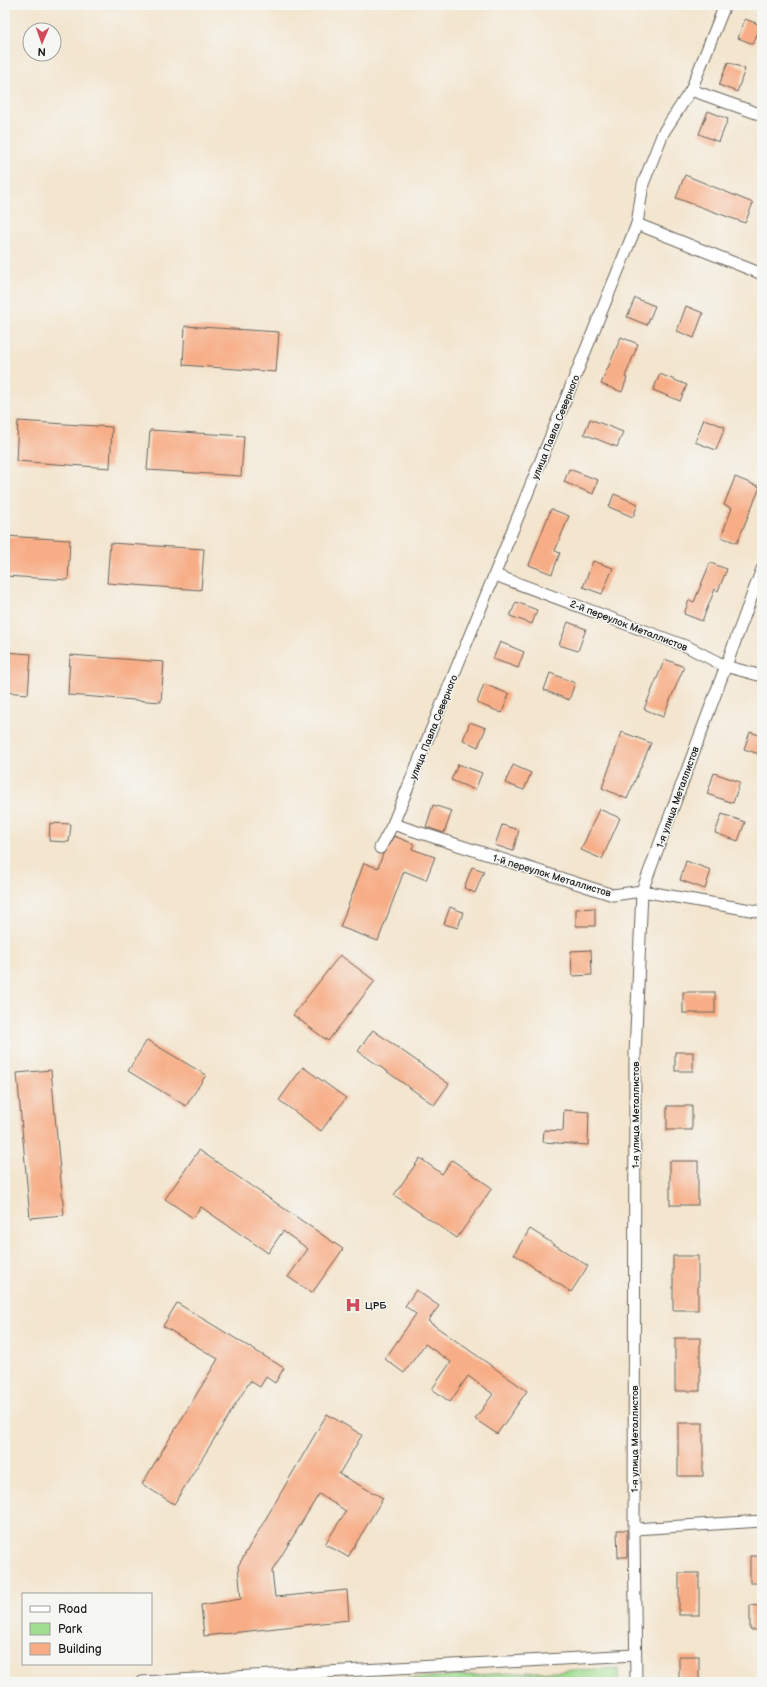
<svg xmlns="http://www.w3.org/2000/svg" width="767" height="1687" font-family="'Balsamiq Sans',sans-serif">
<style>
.green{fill:#a1de92;stroke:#5e7d57}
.building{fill:#f7ae87}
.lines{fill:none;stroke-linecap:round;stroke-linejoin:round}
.minor-casing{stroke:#67625a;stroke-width:13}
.minor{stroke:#fff;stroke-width:11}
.labels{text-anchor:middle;stroke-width:3;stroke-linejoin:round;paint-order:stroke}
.street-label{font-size:10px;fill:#1c1c1c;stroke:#f6f6f2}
.poi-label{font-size:10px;font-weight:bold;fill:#1c1c1c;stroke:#f6f6f2;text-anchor:start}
</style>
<rect width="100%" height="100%" fill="#f6f6f2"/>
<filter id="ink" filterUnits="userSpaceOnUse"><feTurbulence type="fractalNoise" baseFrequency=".025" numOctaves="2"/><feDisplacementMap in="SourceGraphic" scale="8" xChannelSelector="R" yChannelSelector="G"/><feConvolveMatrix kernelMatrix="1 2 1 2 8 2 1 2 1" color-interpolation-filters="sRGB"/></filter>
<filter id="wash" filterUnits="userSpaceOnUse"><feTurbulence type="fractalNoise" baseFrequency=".012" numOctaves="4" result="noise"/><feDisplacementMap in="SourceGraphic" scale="16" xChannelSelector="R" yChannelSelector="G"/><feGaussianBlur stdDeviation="0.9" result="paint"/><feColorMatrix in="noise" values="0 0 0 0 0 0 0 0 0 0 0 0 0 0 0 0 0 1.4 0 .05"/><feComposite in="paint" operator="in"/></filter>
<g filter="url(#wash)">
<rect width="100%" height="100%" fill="#f3e5ce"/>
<!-- green -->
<polygon class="green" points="618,1668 618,1682 331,1682"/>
<g id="blocks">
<!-- building -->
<g class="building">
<polygon points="745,19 761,25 753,44 738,38"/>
<polygon points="728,62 745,69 737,92 719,85"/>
<polygon points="708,111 728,119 719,142 699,134"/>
<polygon points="685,175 753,203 745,223 676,198"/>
<polygon points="635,298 655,306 647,325 627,317"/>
<polygon points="686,306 703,313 694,338 677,331"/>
<polygon points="185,326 279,332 276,372 183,365"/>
<polygon points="621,337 638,344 625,377 627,378 622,392 601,384"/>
<polygon points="660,374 687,385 680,401 653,390"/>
<polygon points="590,419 623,432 617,447 584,434"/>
<polygon points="704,419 725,427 716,450 695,442"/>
<polygon points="18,421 112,427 110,468 16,461"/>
<polygon points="150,430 244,436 241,476 147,470"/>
<polygon points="569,469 598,480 593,494 564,482"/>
<polygon points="735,477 760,487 737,543 721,537 732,508 724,505"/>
<polygon points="614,494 638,504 633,517 609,507"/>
<polygon points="551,509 569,516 555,551 560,553 552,574 529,565"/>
<polygon points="5,536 70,540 68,580 5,576"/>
<polygon points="110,543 204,549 201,590 107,583"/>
<polygon points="593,561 613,568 602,594 583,587"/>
<polygon points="710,563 727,569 718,591 715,589 702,621 684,614 689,600 694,602"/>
<polygon points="516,602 537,610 532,624 510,616"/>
<polygon points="568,622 586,629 578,651 559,645"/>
<polygon points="500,642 524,652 518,668 493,659"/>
<polygon points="5,652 31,654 28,694 5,692"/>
<polygon points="70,655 164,662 161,702 68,695"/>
<polygon points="665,659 684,667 663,717 644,709"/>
<polygon points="550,673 575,683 569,700 544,690"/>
<polygon points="484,684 509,694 502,713 477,703"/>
<polygon points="470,722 486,728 478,747 463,740"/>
<polygon points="622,732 651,743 627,799 602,788"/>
<polygon points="750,732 762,736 762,755 744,749"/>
<polygon points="458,764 482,773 475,790 451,780"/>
<polygon points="513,765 531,773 524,790 505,783"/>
<polygon points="714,773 740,782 733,803 707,794"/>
<polygon points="433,805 452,811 444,833 426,827"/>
<polygon points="599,809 620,818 602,859 581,850"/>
<polygon points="722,814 745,822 738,841 715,833"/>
<polygon points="50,823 71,824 69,842 49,841"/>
<polygon points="502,825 519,830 513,851 495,845"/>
<polygon points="394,836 414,844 412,849 435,857 426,880 404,871 378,941 340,927 364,863 378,868 383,854"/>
<polygon points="686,861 711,870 705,889 680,880"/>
<polygon points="472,867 484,871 475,893 464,888"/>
<polygon points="450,907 463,912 458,928 444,924"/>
<polygon points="595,908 595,926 576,926 576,909"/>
<polygon points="591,950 592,975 572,976 571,951"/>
<polygon points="340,955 375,981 328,1041 293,1015"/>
<rect x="683" y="992" width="32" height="21"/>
<polygon points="373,1030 449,1084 434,1105 358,1051"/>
<polygon points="147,1040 206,1075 186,1106 128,1071"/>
<rect x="675" y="1052" width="18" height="19"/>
<polygon points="303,1067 346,1098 321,1131 279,1100"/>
<polygon points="51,1070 64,1215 30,1218 17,1073"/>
<rect x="667" y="1106" width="25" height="24"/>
<polygon points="564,1110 589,1112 588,1145 543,1142 544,1130 563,1131"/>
<polygon points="199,1150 343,1249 312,1293 288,1277 308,1249 283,1231 268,1253 201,1207 193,1218 165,1199"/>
<polygon points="420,1158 442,1174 452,1160 492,1188 457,1238 394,1195"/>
<rect x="670" y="1161" width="28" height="44"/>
<polygon points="530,1229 588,1266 571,1292 514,1254"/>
<rect x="673" y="1256" width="25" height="54"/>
<polygon points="416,1290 439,1306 428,1321 527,1391 497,1434 475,1419 493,1394 468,1376 450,1402 432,1389 451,1362 425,1344 404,1373 385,1359 416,1314 405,1306"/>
<polygon points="177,1303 284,1368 275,1383 266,1377 260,1387 250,1381 174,1504 142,1484 218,1359 163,1326"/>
<rect x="675" y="1338" width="25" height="53"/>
<polygon points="327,1414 362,1435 339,1474 383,1498 348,1557 325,1544 346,1511 319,1494 272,1571 275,1597 347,1590 349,1620 204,1636 201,1605 241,1599 238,1566"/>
<rect x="678" y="1423" width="25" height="53"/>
<polygon points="617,1530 627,1530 627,1557 618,1557"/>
<rect x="750" y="1556" width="12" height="27"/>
<rect x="679" y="1573" width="20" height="42"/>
<polygon points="750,1605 762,1606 762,1630 750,1630"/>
<rect x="679" y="1656" width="20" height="26"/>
</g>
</g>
</g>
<g filter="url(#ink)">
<use href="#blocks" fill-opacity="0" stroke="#67625a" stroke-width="1"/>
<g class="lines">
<defs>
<g id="minor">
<polyline points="691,90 762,115"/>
<polyline points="637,224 762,274"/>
<polyline points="495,575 688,647 725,666 762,676"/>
<polyline points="393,824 613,895 642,891 762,912"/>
<polyline points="380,848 393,824 637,224 643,184 663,133 691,90 725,5"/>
<polyline points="634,1529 762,1521"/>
<polyline points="142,1682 635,1655"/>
<polyline points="636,1682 634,1529 635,1055 642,891 762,569"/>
</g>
</defs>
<!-- minor casing -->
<use href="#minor" class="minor-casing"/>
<!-- minor -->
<use href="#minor" class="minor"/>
</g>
</g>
<!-- icons -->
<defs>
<symbol id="hospital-bare" viewBox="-9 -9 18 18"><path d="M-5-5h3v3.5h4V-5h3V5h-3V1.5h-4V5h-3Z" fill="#d1495b" stroke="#f6f6f2" stroke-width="2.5" paint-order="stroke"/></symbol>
</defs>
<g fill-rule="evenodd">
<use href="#hospital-bare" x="342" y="1294" width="22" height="22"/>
</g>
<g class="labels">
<!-- street labels -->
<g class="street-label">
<text transform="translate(555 427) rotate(-68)" y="4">улица Павла Северного</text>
<text transform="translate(629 625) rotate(21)" y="4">2-й переулок Металлистов</text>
<text transform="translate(433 727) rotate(-68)" y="4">улица Павла Северного</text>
<text transform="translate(677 797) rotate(-70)" y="4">1-я улица Металлистов</text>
<text transform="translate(552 875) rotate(17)" y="4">1-й переулок Металлистов</text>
<text transform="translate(635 1115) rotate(-90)" y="4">1-я улица Металлистов</text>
<text transform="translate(634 1439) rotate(-90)" y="4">1-я улица Металлистов</text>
</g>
<!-- poi labels -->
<g class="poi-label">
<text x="365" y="1309">ЦРБ</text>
</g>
</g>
<!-- margin -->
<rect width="767" height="1687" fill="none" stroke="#f6f6f2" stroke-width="20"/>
<!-- legend -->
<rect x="22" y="1593" width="130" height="72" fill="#f6f6f2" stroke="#9f9f9c"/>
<rect x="30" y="1606" width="20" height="6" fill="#ffffff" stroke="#9f9f9c"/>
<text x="58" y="1613" font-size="12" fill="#1c1c1c">Road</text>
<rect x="30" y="1623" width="20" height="12" fill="#a1de92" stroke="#9f9f9c"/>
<text x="58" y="1633" font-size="12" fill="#1c1c1c">Park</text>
<rect x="30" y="1643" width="20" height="12" fill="#f7ae87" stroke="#9f9f9c"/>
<text x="58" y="1653" font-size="12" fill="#1c1c1c">Building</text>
<!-- north arrow -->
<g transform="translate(42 42) rotate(182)"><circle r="19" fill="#f6f6f2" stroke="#9f9f9c"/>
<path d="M0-3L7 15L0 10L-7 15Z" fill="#d1495b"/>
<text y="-6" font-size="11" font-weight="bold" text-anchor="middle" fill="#1c1c1c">N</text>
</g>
</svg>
